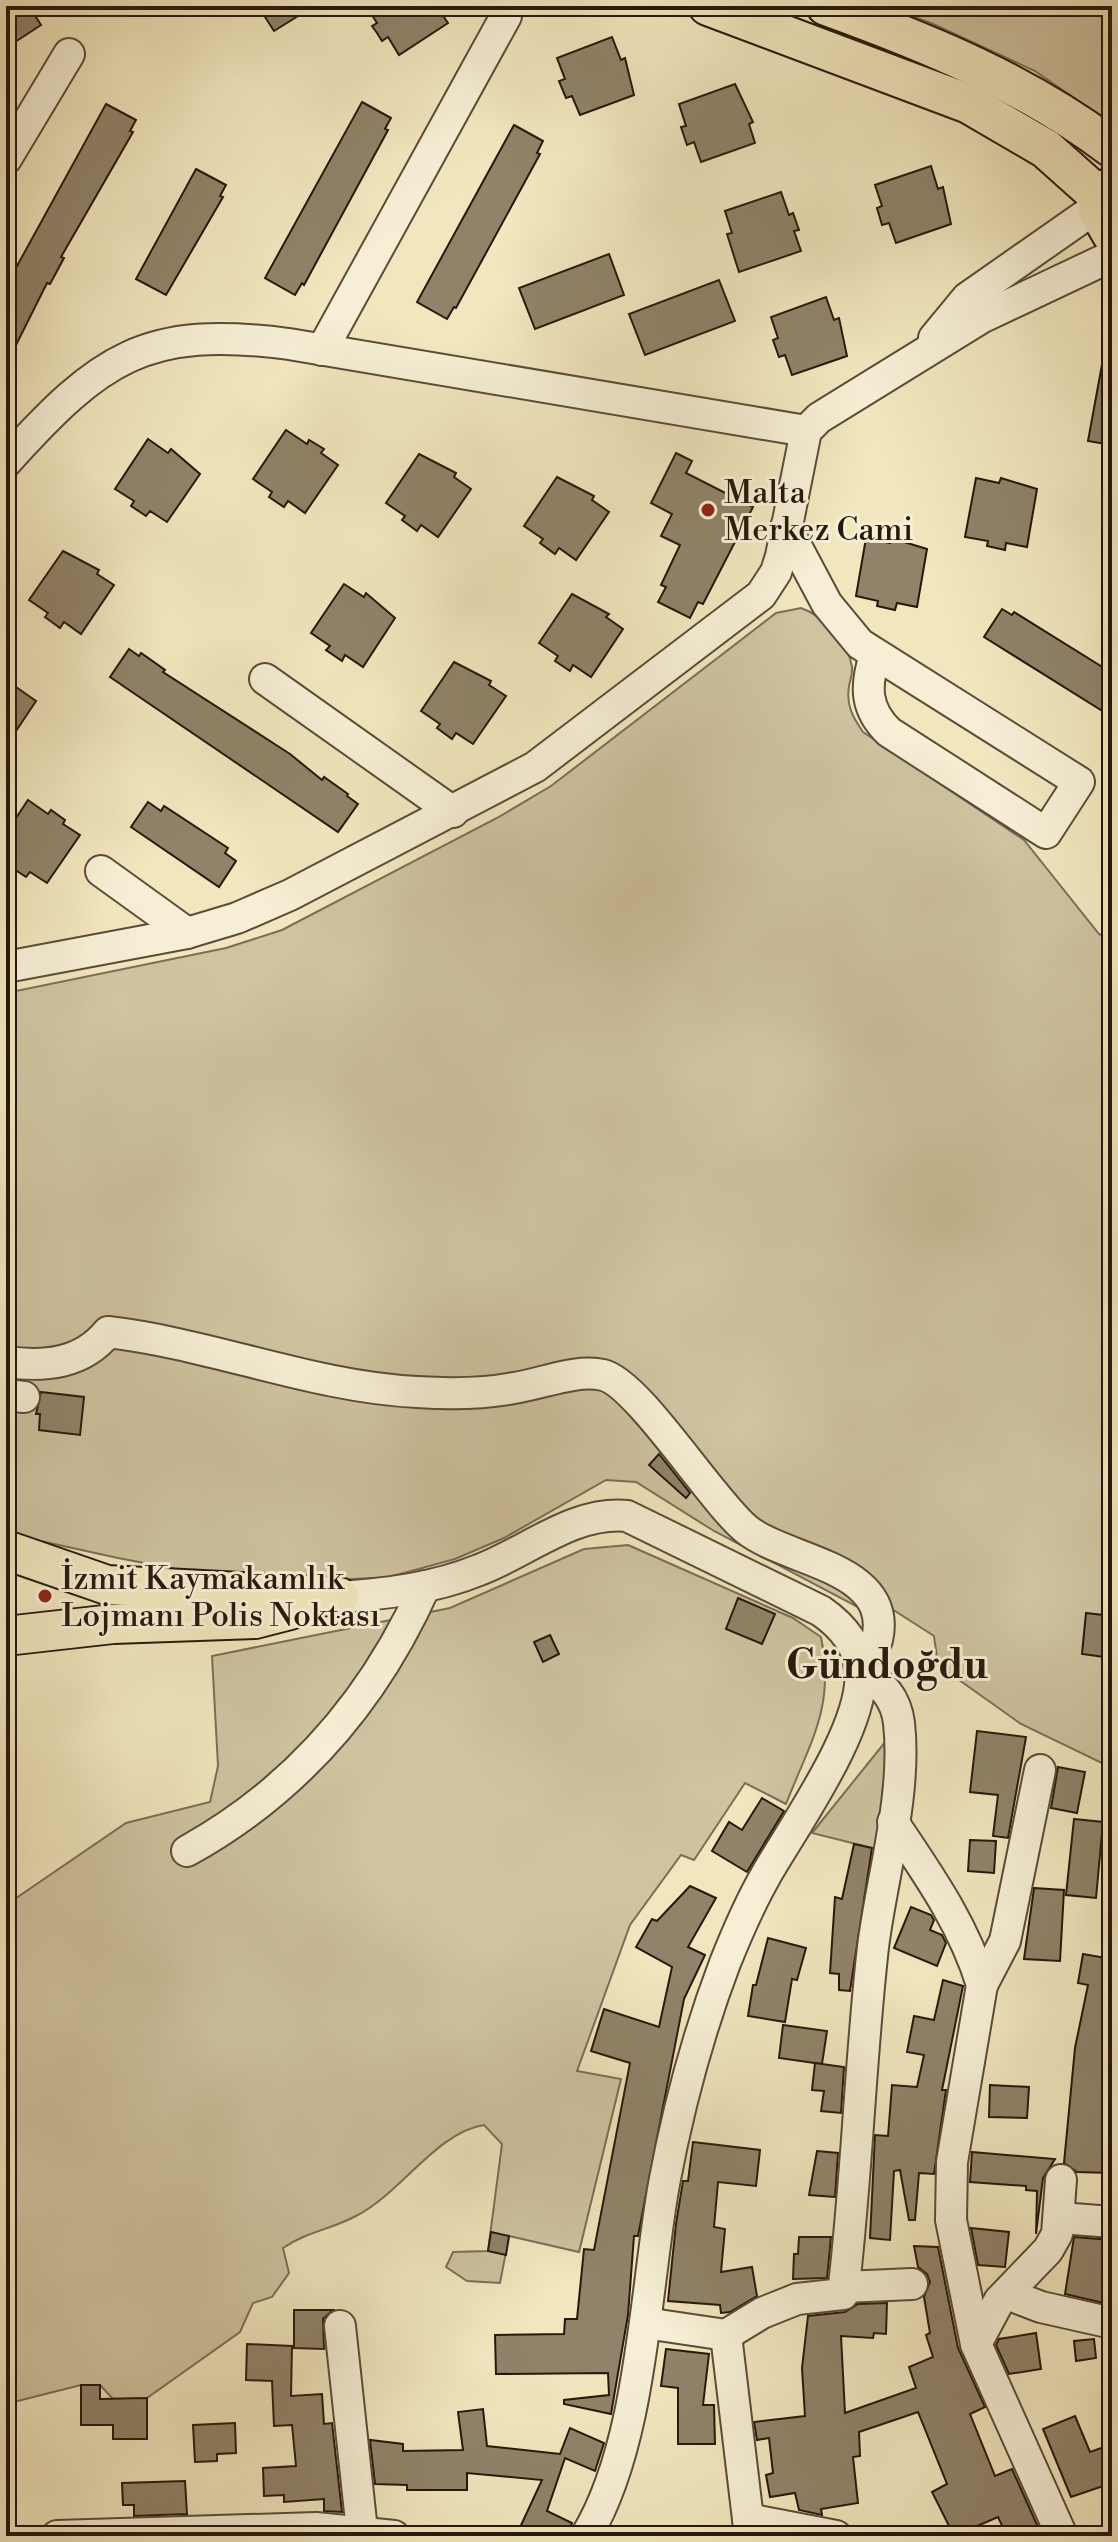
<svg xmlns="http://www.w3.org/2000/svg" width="1118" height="2542" font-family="'Libre Bodoni',serif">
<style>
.green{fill:#cfc3a0;stroke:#7b6e56;stroke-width:2}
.building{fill:#908369;stroke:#27180c;stroke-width:2}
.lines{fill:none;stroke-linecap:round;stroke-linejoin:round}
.minor-casing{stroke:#5a4c38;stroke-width:34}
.major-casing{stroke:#27180c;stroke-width:42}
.minor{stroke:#f6efd5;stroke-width:30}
.major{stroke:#f1e6be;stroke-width:38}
.poi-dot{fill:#8f2418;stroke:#f6efd5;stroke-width:3}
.labels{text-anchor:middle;stroke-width:6;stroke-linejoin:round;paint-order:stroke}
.poi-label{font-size:32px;fill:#27180c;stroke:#f6efd5;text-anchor:start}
.district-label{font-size:40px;font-weight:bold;fill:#27180c;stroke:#f6efd5}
</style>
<rect width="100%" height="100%" fill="#f1e6be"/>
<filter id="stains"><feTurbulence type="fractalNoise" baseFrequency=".0025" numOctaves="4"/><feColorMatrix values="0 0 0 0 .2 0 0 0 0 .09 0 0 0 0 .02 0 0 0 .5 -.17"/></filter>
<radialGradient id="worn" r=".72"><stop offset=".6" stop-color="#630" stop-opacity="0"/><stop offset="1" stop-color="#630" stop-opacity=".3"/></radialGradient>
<!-- green -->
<g class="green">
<polygon points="884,6 1112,6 1112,124 1035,71 931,23"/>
<path d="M801 608C822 615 849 643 852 667 853 672 850 681 849 686 846 705 852 716 863 732L1024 840 1099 934 1112 940V1768L1021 1724 938 1665 934 1636 895 1611 869 1613 714 1531 636 1482 606 1480 504 1538 455 1559 389 1577 301 1582 233 1580 118 1558 27 1538 6 1530V993L226 948 282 930 497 818 551 786 776 613Z"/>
<path d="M628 1545 793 1618 821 1637C835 1707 811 1740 786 1804L745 1783 694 1860 681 1855 630 1925 577 2071 621 2079 579 2252 509 2236 500 2283 467 2281 446 2267 453 2252 488 2251 502 2144 484 2125C437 2132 400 2194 356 2216 332 2229 306 2232 283 2248L289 2273 272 2297 253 2303 240 2332 147 2398 113 2399 100 2385H81L6 2404V1905L126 1823 210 1802 218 1766 212 1656 450 1608 584 1549Z"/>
<polygon points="890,1736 880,1850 812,1833"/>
</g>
<!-- building -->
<g class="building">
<polygon points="6,6 29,6 41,25 6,48"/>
<polygon points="258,6 314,6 274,31"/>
<polygon points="366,6 436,6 448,23 399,55 388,37 382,41 377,33 372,26 377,23"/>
<polygon points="612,37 621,60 625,58 634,95 580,115 572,96 566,98 559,81 565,79 557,58"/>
<polygon points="735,84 753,122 749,124 755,143 701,162 694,142 687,145 681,127 686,126 679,104"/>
<polygon points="362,102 391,118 385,129 388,130 304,285 302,283 295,295 265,278"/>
<polygon points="106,104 136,120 130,131 133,132 61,257 64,258 50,284 47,283 6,365 6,286"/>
<polygon points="514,125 543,141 537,153 540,154 456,308 454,307 447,319 417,302"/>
<polygon points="931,166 938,189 943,187 951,224 896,243 889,223 882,225 877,208 882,206 875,185"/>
<polygon points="196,169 226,185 220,196 223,197 166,295 136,279"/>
<polygon points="781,192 789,215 793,213 799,230 794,231 801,251 739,272 727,234 732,233 725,211"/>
<polygon points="609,254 624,295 535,329 519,288"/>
<polygon points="719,280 735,321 645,355 629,314"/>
<polygon points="826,297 834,320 839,318 847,356 792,375 785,355 779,357 773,340 778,338 771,317"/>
<polygon points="1103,359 1112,359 1112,445 1088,441"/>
<polygon points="286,430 307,444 309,440 324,449 321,453 338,465 305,513 288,501 284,507 269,497 272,492 253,479"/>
<polygon points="148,439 168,453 171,449 200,474 167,522 150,511 146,516 131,506 134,501 115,489"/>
<polygon points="676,453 692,461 686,473 753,507 703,604 698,602 690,618 658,602 666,587 661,585 680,545 661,536 672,514 651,503"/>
<polygon points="419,454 456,473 454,477 471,489 438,537 421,525 417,531 402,520 405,516 386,503"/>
<polygon points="557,477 594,496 592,500 609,512 576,560 559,548 555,554 540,543 543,539 524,526"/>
<polygon points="976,478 999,483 1001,478 1037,489 1027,547 1006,543 1005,550 987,546 988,541 965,537"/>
<polygon points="866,538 890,543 891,538 927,549 917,607 897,603 895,610 877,606 878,601 856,596"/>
<polygon points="63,551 99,570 97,574 114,585 81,634 64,622 60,628 45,617 48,613 29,600"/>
<polygon points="344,584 364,597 366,593 395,618 363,667 345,655 342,661 326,650 330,646 311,633"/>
<polygon points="572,594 609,614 606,617 623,629 591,677 573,665 570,671 555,661 558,656 539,643"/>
<polygon points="1002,609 1012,615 1014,612 1112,673 1112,717 984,637"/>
<polygon points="129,649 139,656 141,653 165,670 163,672 290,754 322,780 324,777 348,794 347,796 358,804 338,832 110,677"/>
<polygon points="454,662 491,681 489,685 506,696 473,744 456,733 452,739 437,728 440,724 421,711"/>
<polygon points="6,680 36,701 6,746"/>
<polygon points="28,800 48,814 51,810 65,820 63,824 80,835 47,883 30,872 26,877 11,867 14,862 6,857 6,833"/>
<polygon points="148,802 161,811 164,806 228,848 225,853 236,861 219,887 131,827"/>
<polygon points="41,1392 84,1397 80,1435 39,1430 40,1414 36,1414"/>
<polygon points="659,1454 690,1493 686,1498 649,1465"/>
<polygon points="738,1598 775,1614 762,1644 726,1629"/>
<polygon points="1086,1613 1112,1616 1112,1658 1082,1654"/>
<polygon points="550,1635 559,1654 543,1662 534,1642"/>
<polygon points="977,1731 1026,1737 1008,1838 993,1836 998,1795 970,1792"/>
<polygon points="1058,1767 1085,1772 1077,1813 1051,1808"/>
<polygon points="762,1798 784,1811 747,1872 712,1851 729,1822 742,1830"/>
<polygon points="1074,1819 1103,1822 1096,1898 1066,1895"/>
<polygon points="970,1840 996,1841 994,1873 968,1871"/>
<polygon points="854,1844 872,1848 850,1991 839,1990 839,1974 830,1973 835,1897 842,1899"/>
<polygon points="690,1886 716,1898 688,1947 705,1955 684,1999 638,2236 634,2236 628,2315 611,2414 564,2404 564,2400 609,2395 608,2373 496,2374 495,2335 564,2334 565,2319 577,2319 584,2249 594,2250 630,2063 591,2051 604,2009 659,2027 672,1967 636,1947 652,1919 657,1921"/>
<polygon points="1034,1888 1064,1890 1060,1961 1024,1959"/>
<polygon points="911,1907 931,1915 934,1920 930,1930 942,1935 946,1943 937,1966 894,1948"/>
<polygon points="768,1938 806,1948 797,1980 792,1979 785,2022 748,2016 753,1985 756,1985"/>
<polygon points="1083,1954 1112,1959 1107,2135 1112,2135 1111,2173 1077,2172 1064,2163 1075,2048 1088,1985 1078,1983"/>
<polygon points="943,1980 963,1986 942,2090 946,2090 934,2174 919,2173 915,2220 909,2220 900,2170 894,2171 890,2240 870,2238 875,2135 888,2136 892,2085 917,2087 924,2055 907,2052 914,2016 934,2020"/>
<polygon points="783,2025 827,2031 822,2064 779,2058"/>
<polygon points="815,2063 844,2067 841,2113 821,2111 824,2091 812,2090"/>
<polygon points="990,2085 1029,2087 1027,2118 989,2117"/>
<polygon points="693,2142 760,2150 756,2186 718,2182 714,2227 725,2229 721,2272 752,2267 757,2296 730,2312 721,2313 720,2305 668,2301 676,2224 683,2181 688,2181"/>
<polygon points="817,2151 838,2153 835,2197 809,2195"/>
<polygon points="972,2152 1055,2159 1043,2178 1036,2234 1037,2191 1026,2190 1026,2186 970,2182"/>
<polygon points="971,2228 1009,2232 1005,2267 978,2265"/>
<polygon points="491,2232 509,2236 506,2255 488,2251"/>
<polygon points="799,2237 831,2237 827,2278 793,2279 794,2254 798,2254"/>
<polygon points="1074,2237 1112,2240 1112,2305 1065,2294"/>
<polygon points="914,2246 938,2247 958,2348 985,2407 970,2414 995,2476 1012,2469 1042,2536 1007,2536 998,2517 954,2536 932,2492 947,2484 918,2412 859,2432 860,2456 853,2457 858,2503 821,2509 822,2515 799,2510 795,2493 770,2497 766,2475 773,2473 769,2438 757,2440 754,2422 805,2416 802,2368 808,2316 845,2312 858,2304 887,2303 886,2334 874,2333 873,2338 841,2336 845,2413 916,2388 909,2367 933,2357 926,2335 930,2333 924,2297 930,2282 927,2274 918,2267"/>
<polygon points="294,2310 333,2310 323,2319 324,2349 294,2348"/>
<polygon points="1036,2333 1041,2369 1009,2374 996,2345 999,2339"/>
<polygon points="1094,2339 1096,2358 1076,2361 1074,2341"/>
<polygon points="247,2344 292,2346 291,2396 322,2394 324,2424 332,2423 342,2512 324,2511 324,2499 284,2502 284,2495 264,2496 263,2468 296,2466 292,2425 274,2426 272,2381 246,2380"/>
<polygon points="666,2349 709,2354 703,2405 714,2405 715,2444 678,2444 678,2388 661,2386"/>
<polygon points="81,2385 100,2385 100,2399 147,2398 147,2439 113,2439 113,2425 81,2425"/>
<polygon points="483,2409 487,2446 560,2454 570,2428 604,2443 595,2471 565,2458 547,2511 572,2523 567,2536 516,2536 542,2480 467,2473 467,2490 407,2490 407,2485 375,2484 370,2440 403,2444 403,2451 463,2450 458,2412"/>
<polygon points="1075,2416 1090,2452 1107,2446 1112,2461 1112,2483 1071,2497 1043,2429"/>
<polygon points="235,2423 236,2453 217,2454 217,2461 195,2462 193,2425"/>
<polygon points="185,2481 187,2514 134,2516 134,2505 123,2505 122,2483"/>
</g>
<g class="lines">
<defs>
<g id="minor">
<polyline points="6,159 69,54"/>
<polyline points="934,338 967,298 1100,205"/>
<polyline points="322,350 506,16"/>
<path d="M6 462C100 358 145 325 289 344L806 431"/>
<path d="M786 527 827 604 860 644 1079 782 1046 833 889 732C865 709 865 686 875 655"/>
<polyline points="265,679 453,812"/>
<polyline points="101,871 187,933"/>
<polyline points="6,967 187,933 237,918 290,895 535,767 761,595 776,572 781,556 806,431 819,418 981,318 1112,256"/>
<path d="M6 1362C45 1367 82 1364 108 1332 212 1344 313 1387 417 1392 449 1394 483 1394 514 1388 542 1384 575 1369 603 1375 638 1383 711 1500 746 1529 786 1562 894 1566 877 1640L858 1656"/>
<polyline points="6,1395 24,1397"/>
<path d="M339 1597C386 1594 435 1588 479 1570 527 1552 573 1511 627 1516L821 1611C841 1625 858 1643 860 1669 867 1724 794 1826 766 1875 750 1903 737 1933 725 1963 698 2034 678 2109 664 2184 645 2290 642 2444 586 2536"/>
<polyline points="1040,1770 1005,1941 982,1985 952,2162 951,2220 976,2344 1062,2536"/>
<path d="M893 1822C928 1874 964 1925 982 1985"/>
<path d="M187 1851C297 1790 374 1700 425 1586"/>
<polyline points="1060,2218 1112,2222"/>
<polyline points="844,2287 912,2284"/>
<polyline points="1007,2294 1041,2307 1112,2323"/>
<path d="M645 2323 726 2335 762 2313 797 2299 843 2294C857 2178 860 2062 873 1947 882 1876 907 1794 899 1723 896 1698 882 1683 861 1671"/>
<polyline points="340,2326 362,2531"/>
<polyline points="726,2335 750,2536"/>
<polyline points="976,2344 999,2301 1048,2250 1057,2234 1061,2180"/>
<polyline points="748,2519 836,2536"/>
<polyline points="57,2536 316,2528 394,2536"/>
</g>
<g id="major">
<polyline points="708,6 969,104 1046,149 1102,199"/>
<path d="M826 6C928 43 1024 82 1112 148"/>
<polyline points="1112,186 1098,211 1112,235"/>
<polyline points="6,1550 107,1585 339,1597"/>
<polyline points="6,1636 113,1624 255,1619 290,1610"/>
</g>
</defs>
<!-- minor casing -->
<use href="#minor" class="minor-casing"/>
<!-- major casing -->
<use href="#major" class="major-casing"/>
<!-- minor -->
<use href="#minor" class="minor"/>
<!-- major -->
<use href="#major" class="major"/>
</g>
<!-- markers -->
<g class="poi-dot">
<circle cx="708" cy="510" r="8"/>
<circle cx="45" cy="1596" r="8"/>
</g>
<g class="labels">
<!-- poi labels -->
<g class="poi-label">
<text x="724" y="503">Malta<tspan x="724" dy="37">Merkez Cami</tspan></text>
<text x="61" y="1589">İzmit Kaymakamlık<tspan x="61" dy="37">Lojmanı Polis Noktası</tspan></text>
</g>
<!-- district labels -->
<g class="district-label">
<text x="887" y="1678">Gündoğdu</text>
</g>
</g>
<!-- margin -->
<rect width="1118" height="2542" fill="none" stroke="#f1e6be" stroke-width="32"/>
<rect x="8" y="8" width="1102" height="2526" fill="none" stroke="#27180c" stroke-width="4"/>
<rect x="16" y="16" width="1086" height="2510" fill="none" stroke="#27180c" stroke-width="2"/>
<rect width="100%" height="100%" filter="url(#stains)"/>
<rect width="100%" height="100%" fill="url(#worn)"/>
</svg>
